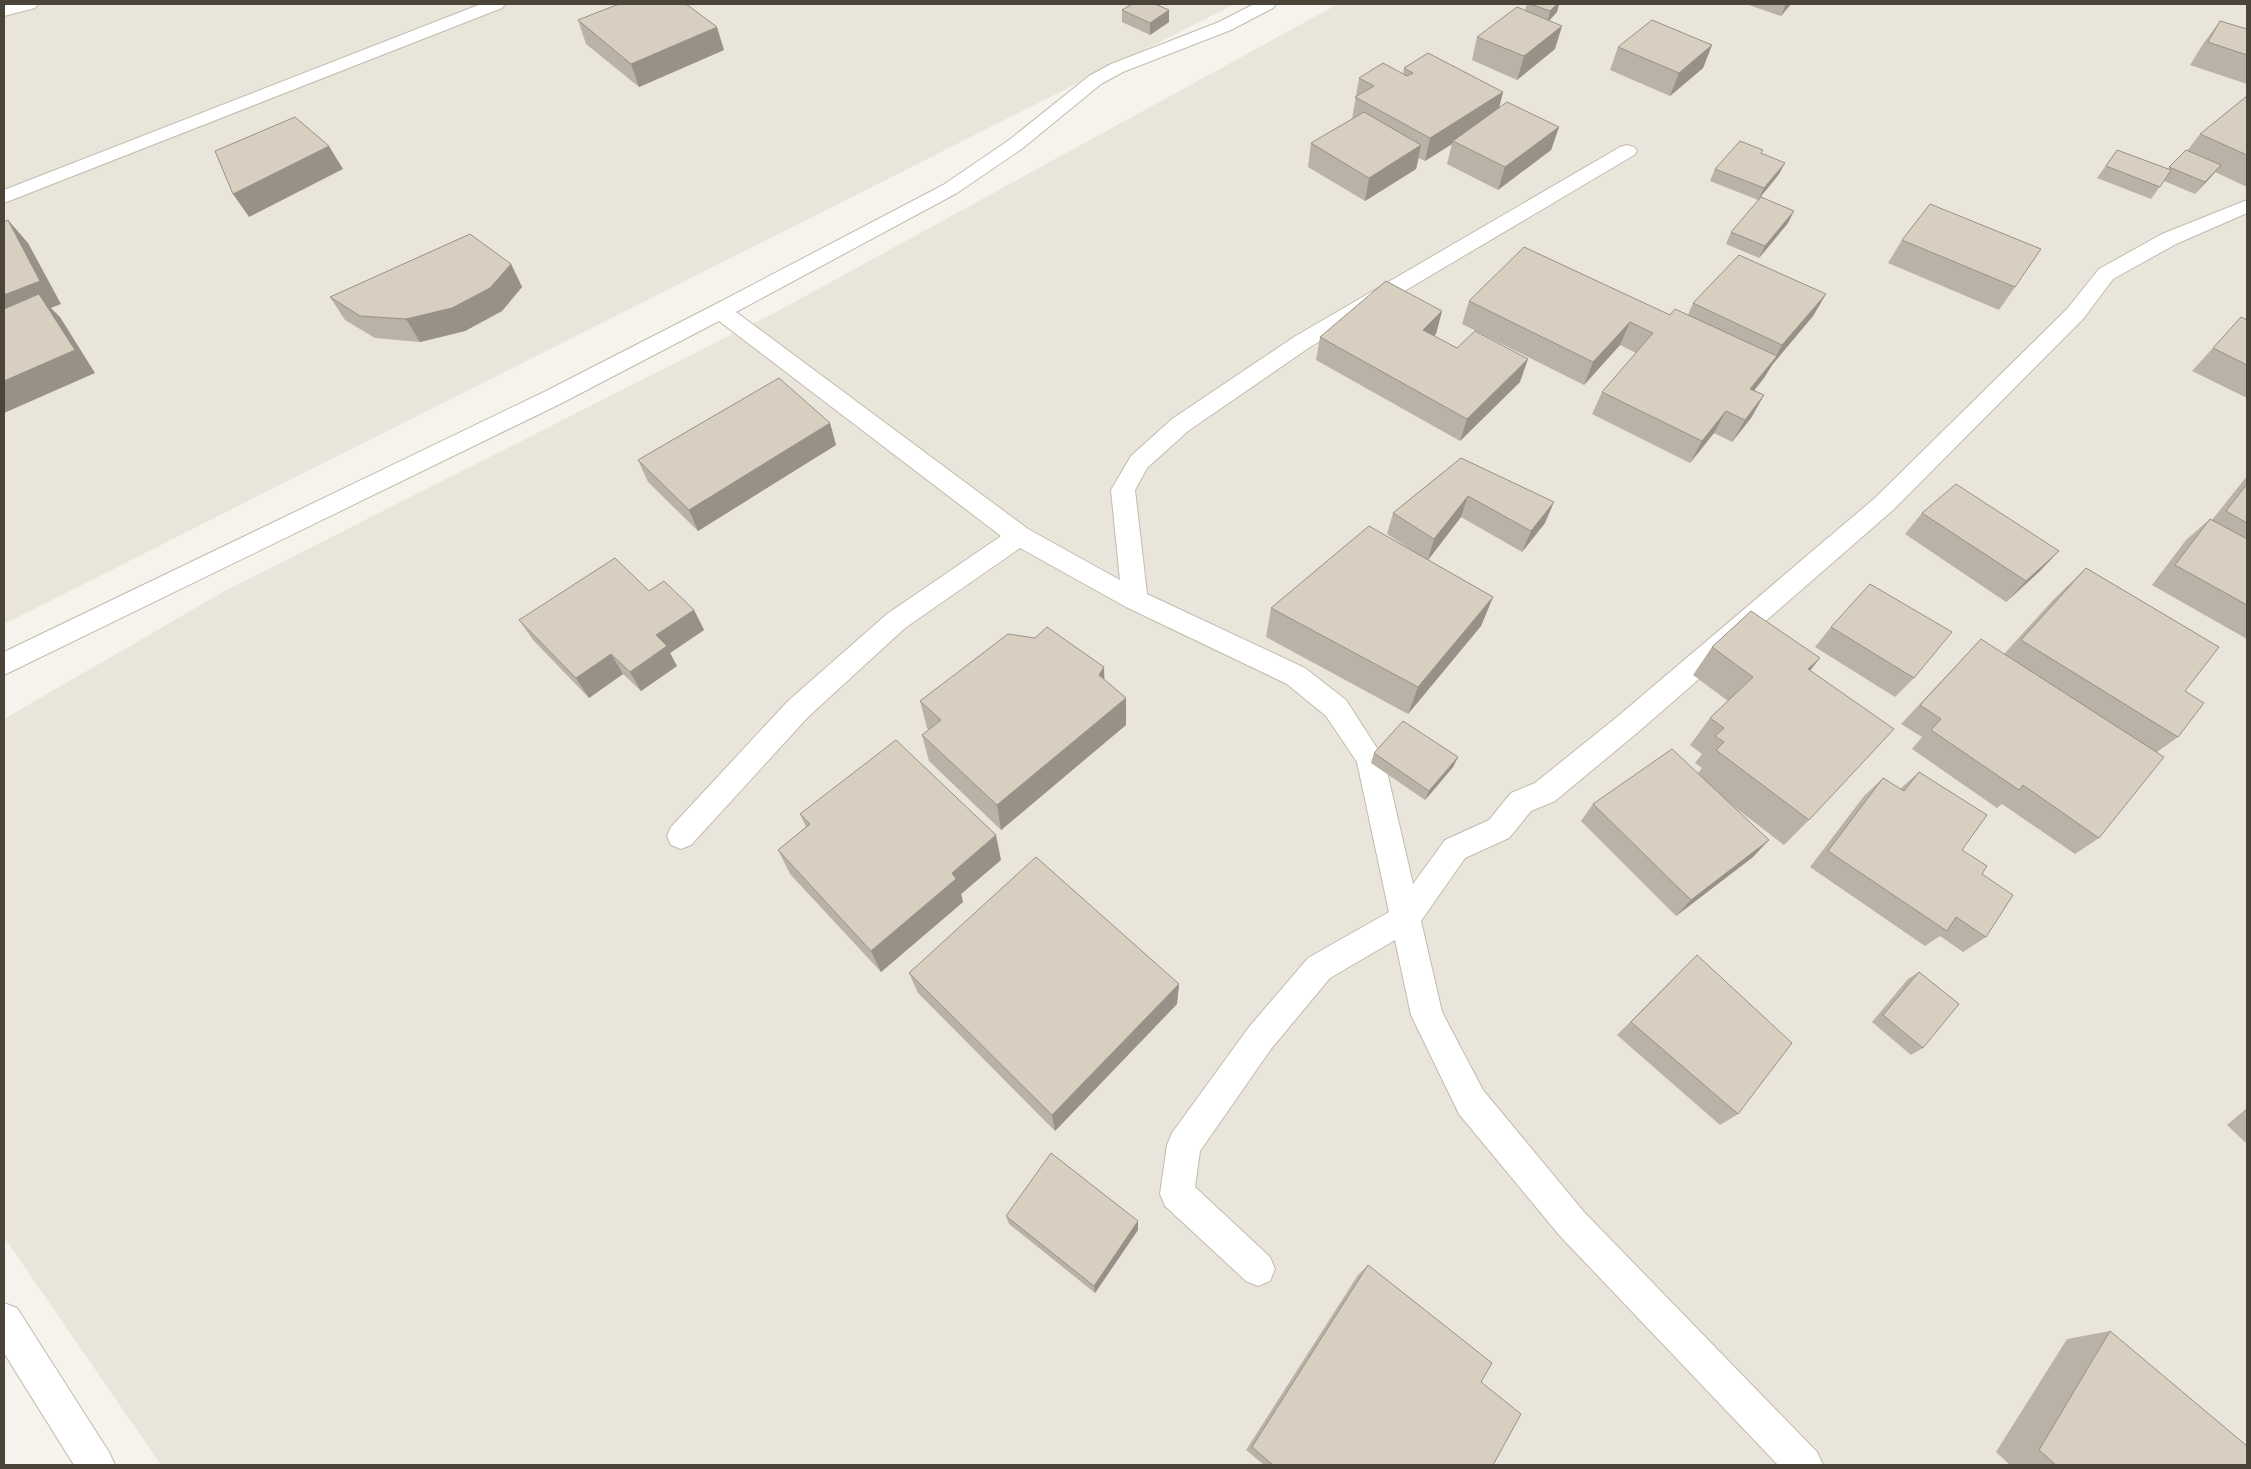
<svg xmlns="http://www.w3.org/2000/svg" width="2251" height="1469" font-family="Barlow,sans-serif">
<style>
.residential{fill:#eae5da}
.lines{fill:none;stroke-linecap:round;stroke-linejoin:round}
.street-casing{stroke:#c2bbae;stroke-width:2}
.street{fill:#fff;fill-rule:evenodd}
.wall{fill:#bab2a6}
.shaded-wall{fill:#979187}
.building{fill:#d8cfc1;stroke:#979187}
</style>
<rect width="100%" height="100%" fill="#f6f3ec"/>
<!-- residential -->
<g class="residential">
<polygon points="4,4 1235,4 4,624"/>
<polygon points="1338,4 2247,4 2247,1465 161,1465 4,1237 4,719 223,592 778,311"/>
</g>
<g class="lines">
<defs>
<g id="street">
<polygon points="11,4 38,4 35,8 4,16 4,6"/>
<polygon points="481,4 505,4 502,8 4,203 4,190"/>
<polygon points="1254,4 1276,4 1273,8 1231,30 1123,72 1101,84 1023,148 957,193 736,312 1028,529 1120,580 1111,490 1131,456 1172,419 1294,337 1620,147 1627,145 1634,147 1637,151 1634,155 1310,347 1188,431 1147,468 1135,490 1147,594 1305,668 1346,700 1384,759 1413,884 1445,840 1489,820 1511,793 1535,783 1617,717 1875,498 2067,309 2099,269 2162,234 2247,200 2247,213 2176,244 2113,279 2083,319 1893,510 1637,733 1555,801 1531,811 1509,838 1465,858 1421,921 1442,1012 1483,1090 1584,1212 1817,1452 1823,1465 1778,1465 1560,1236 1459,1114 1411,1015 1395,940 1330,978 1271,1049 1200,1151 1195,1187 1270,1257 1275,1269 1270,1281 1258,1286 1246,1281 1165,1206 1160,1194 1167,1145 1172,1133 1249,1027 1308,958 1389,912 1357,762 1326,716 1287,684 1126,607 1020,548 905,628 808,717 691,845 681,849 671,845 667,836 671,827 788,701 887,614 1001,536 719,321 560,404 4,675 4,652 544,392 712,306 943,185 1009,140 1089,76 1111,64 1219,22"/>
<polygon points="4,1303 17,1308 109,1452 115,1465 74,1465 4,1353"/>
</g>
</defs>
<!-- street casing -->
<use href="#street" class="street-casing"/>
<!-- street -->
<use href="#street" class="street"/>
</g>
<!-- wall -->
<g class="wall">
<polygon points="1527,4 1559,4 1557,12 1549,20 1555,49 1517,80 1472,60 1477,37 1525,10"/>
<polygon points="1746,4 1791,4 1781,16"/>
<polygon points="1122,10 1169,22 1150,35 1122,22"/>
<polygon points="578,20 724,50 639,87 586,44"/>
<polygon points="2220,21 2247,29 2247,84 2190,65 2203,44"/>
<polygon points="1712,45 1703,68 1670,96 1610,70 1618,47"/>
<polygon points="1404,68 1503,92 1499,109 1559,127 1551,150 1498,190 1447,164 1452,144 1425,161 1419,158 1416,169 1365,201 1308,167 1311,143 1352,119 1359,78 1403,74"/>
<polygon points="2247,96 2247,187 2215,172 2195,194 2164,181 2151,199 2097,178 2117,150 2168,169 2186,150 2187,151 2200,134"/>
<polygon points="1715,169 1779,174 1758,200 1710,181"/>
<polygon points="1788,223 1759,258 1726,244 1731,232"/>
<polygon points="1902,240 2015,287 1999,310 1888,263"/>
<polygon points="511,264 522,287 502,311 465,331 420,342 375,338 345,320 330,297"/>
<polygon points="1826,294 1813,316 1772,365 1764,378 1754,390 1764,395 1751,418 1732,442 1714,433 1690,463 1592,414 1602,392 1636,353 1620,345 1584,385 1462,324 1469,301 1670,315 1688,315 1693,303"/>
<polygon points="1442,311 1436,334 1434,336 1520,382 1460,441 1316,360 1320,337"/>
<polygon points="2241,317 2247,320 2247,398 2192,371"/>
<polygon points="830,423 836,445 698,531 648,482 638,460"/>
<polygon points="1461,458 1545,523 1522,552 1461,517 1428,560 1493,597 1481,626 1408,714 1266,637 1271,608 1416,553 1387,534 1393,513"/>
<polygon points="2247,476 2247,639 2152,585 2186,540 2210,519 2212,520"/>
<polygon points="1922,513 2039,572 2006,602 1905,534"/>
<polygon points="2086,568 2185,691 2178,737 2157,752 2099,838 2075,854 2002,804 1997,808 1912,749 1922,737 1901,724 1981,639 2004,654 2055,598"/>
<polygon points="649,591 694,610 704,630 670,653 677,666 641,691 623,674 589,698 533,640 519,620"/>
<polygon points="1831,627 1914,678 1895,697 1815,647"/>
<polygon points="1712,647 1820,658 1810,671 1809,820 1784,845 1728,802 1753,857 1676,916 1581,821 1593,804 1698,773 1702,768 1695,763 1702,754 1690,745 1710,718 1728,701 1693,675"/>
<polygon points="1105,680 1126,698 1126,725 1001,830 929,761 922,735 929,730 927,728 920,701"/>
<polygon points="1374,753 1458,757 1453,767 1425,800 1371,763"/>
<polygon points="1919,772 1962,850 1982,874 1986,937 1963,952 1940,936 1925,946 1810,867 1864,796 1883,778 1900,789"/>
<polygon points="800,814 1001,860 961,894 963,902 881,972 790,874 778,850 806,827"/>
<polygon points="1697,955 1738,1114 1720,1125 1617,1035"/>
<polygon points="1919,972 1923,1048 1911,1055 1872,1022 1908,979"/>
<polygon points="909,973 1179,984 1177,1004 1055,1131 918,993"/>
<polygon points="2247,1108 2247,1144 2227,1125"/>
<polygon points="1006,1216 1138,1221 1138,1230 1095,1293 1009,1224"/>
<polygon points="1368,1265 1481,1382 1493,1465 1264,1465 1246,1450 1358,1275"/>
<polygon points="2110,1331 2247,1465 2010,1465 1996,1452 2067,1339"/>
</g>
<!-- shaded-wall -->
<g class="shaded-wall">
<polygon points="1557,4 1559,4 1557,12 1547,23 1550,11"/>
<polygon points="1786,4 1791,4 1781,16"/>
<polygon points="1169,10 1169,22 1150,35 1150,23"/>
<polygon points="1562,26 1555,49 1517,80 1524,56"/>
<polygon points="717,27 724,50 639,87 631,64"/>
<polygon points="1712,45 1703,68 1670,96 1679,73"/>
<polygon points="1503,92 1497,115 1453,141 1452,144 1425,161 1430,138"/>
<polygon points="1559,127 1551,150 1498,190 1505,167"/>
<polygon points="1421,145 1416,169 1365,201 1369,178"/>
<polygon points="329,146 343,169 249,217 233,194"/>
<polygon points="1785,163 1779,174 1758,200 1764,188"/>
<polygon points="2221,165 2211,177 2195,194 2205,182"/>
<polygon points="1794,211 1788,223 1759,258 1765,246"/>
<polygon points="8,220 28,243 61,304 51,308 60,317 95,373 4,413 4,295"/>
<polygon points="511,264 522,287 502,311 465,331 420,342 406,319"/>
<polygon points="1826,294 1813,316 1772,365 1764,378 1738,411 1750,389 1774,359 1782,345"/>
<polygon points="1442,311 1436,334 1417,352 1423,330"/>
<polygon points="1630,322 1620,345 1584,385 1593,362"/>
<polygon points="1528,359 1520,382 1460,441 1467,419"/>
<polygon points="1764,395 1751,418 1732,442 1745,420"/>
<polygon points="1726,411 1714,433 1690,463 1702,441"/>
<polygon points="830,423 836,445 698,531 689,510"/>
<polygon points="1468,496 1461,517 1428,560 1434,539"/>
<polygon points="1554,502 1545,523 1522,552 1531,531"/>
<polygon points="2059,551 2039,572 2006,602 2026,581"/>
<polygon points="1493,597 1481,626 1408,714 1418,687"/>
<polygon points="694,610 704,630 670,653 677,666 641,691 630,672 656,635"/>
<polygon points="611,654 623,674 589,698 576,678"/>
<polygon points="1820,658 1797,686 1808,669"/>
<polygon points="1104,667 1105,695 1099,675"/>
<polygon points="1126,698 1126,725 1001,830 997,805"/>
<polygon points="1458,757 1453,767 1425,800 1429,791"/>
<polygon points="996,835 1001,860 961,894 963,902 881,972 871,951 952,873"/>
<polygon points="1769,840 1753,857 1676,916 1691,900"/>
<polygon points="1179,984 1177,1004 1055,1131 1052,1115"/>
<polygon points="1138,1221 1138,1230 1095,1293 1094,1286"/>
</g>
<!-- building -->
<g class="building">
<polygon points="619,4 686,4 717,27 631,64 578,20"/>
<polygon points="1132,4 1155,4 1169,10 1150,23 1122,10"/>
<polygon points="1530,4 1557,4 1550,11"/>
<polygon points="1517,7 1562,26 1524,56 1477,37"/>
<polygon points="1652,20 1712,45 1679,73 1618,47"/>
<polygon points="2220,21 2247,29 2247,55 2208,42"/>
<polygon points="1428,53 1503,92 1430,138 1355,97 1374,86 1359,78 1383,63 1407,76 1413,73 1404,68"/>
<polygon points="2247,96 2247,155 2200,134"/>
<polygon points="1507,102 1559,127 1505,167 1453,141"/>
<polygon points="1364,112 1421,145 1369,178 1311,143"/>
<polygon points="295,117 329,146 233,194 215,151"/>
<polygon points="1740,141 1763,150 1761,153 1785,163 1764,188 1715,169"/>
<polygon points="2117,150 2171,170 2160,187 2106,166"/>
<polygon points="2186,150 2221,165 2205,182 2169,167"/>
<polygon points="1761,197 1794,211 1765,246 1731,232"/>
<polygon points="1930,204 2041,249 2015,287 1902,240"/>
<polygon points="8,220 40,281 4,295 4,222"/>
<polygon points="470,234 511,264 490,288 452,308 406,319 360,316 330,297"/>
<polygon points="1524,247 1670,315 1675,309 1777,356 1750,389 1764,395 1745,420 1726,411 1702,441 1602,392 1653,333 1630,322 1593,362 1469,301"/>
<polygon points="1739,255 1826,294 1782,345 1693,303"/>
<polygon points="1386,281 1442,311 1423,330 1457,348 1475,331 1528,359 1467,419 1320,337"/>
<polygon points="39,294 75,350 4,381 4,309"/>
<polygon points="2241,317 2247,320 2247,365 2213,348"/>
<polygon points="779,378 830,423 689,510 638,460"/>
<polygon points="1461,458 1554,502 1531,531 1468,496 1434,539 1393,513"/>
<polygon points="1956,484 2059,551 2026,581 1922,513"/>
<polygon points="2247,484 2247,523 2226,511"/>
<polygon points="2210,519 2247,539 2247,605 2175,565"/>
<polygon points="1369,526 1493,597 1418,687 1271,608"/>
<polygon points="615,558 649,591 664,581 694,610 656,635 667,646 630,672 611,654 576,678 519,620"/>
<polygon points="2086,568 2219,647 2185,691 2204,703 2178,737 2021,640"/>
<polygon points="1870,584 1952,632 1914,678 1831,627"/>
<polygon points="1751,611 1820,658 1808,669 1894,729 1809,820 1716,750 1724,742 1715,736 1724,728 1710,718 1753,677 1712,647"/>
<polygon points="1047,627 1104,667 1099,675 1126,698 997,805 922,735 941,720 920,701 1008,634 1035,638"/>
<polygon points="1981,639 2164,757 2099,838 2023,785 2019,790 1931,730 1941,719 1920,705"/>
<polygon points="1403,721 1458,757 1429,791 1374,753"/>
<polygon points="896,740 996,835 952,873 956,879 871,951 778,850 810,824 800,814"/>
<polygon points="1672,749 1769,840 1691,900 1593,804"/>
<polygon points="1919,772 1987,815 1962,850 1987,866 1982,874 2013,895 1986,937 1956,917 1947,931 1828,851 1883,778 1904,791"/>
<polygon points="1036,857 1179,984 1052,1115 909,973"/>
<polygon points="1697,955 1792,1043 1738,1114 1631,1022"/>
<polygon points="1919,972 1959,1004 1923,1048 1883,1015"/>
<polygon points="1051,1153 1138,1221 1094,1286 1006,1216"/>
<polygon points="1368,1265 1492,1363 1481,1382 1521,1414 1493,1465 1273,1465 1252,1447"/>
<polygon points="2110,1331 2247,1446 2247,1465 2056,1465 2039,1450"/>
</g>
<!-- border -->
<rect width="2251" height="1469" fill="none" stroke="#4b4439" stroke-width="10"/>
</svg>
